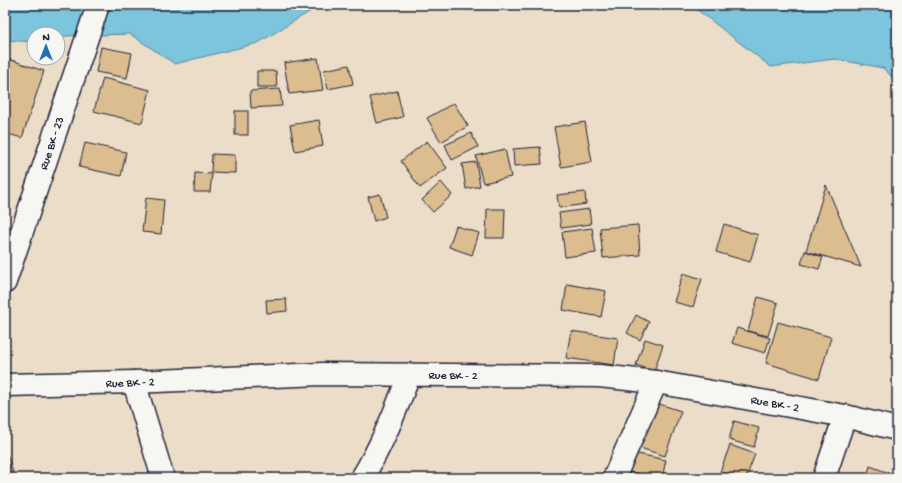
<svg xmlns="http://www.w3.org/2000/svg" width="902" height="483" font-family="'Gochi Hand',sans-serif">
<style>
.built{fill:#ebddc7}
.water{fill:#7cc5dc;stroke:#58849c}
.building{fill:#dcbd90;stroke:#22223b}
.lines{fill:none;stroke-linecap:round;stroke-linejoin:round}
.minor-casing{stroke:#22223b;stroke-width:25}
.minor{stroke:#f6f6f2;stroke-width:22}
.labels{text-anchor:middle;stroke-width:3.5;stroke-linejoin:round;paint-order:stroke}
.street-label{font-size:12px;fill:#22223b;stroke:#f6f6f2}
</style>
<rect width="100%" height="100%" fill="#f1ebde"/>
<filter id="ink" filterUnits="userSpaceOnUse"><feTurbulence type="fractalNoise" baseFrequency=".025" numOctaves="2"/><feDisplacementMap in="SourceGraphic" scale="8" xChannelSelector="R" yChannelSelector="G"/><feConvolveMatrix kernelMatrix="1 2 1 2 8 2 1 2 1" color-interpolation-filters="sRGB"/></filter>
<g filter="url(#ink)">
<!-- built -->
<polygon class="built" points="332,5 440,5 466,10 530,9 580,5 691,5 771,67 835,59 883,68 897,82 897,478 5,478 5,40 34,42 34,58 58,58 58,37 67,36 130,34 175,64 258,43 314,9"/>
<!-- water -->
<g class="water">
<polygon points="5,5 332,5 314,9 258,43 175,64 130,34 67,36 58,37 58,34 34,34 34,42 5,40"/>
<polygon points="440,5 580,5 530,9 466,10"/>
<polygon points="691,5 897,5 897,82 883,68 835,59 771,67"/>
</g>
<!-- building -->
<g class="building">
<polygon points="101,47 132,53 127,78 96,72"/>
<polygon points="5,58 44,71 22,138 5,133"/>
<polygon points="318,58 323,90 289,94 284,63"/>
<polygon points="349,65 353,84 328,89 324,70"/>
<polygon points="257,71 276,71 277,87 257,87"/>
<polygon points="103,78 150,90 142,123 94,111"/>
<polygon points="280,89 282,106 251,108 250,91"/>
<polygon points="397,91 403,117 377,123 370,97"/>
<polygon points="454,103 468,126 441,142 427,118"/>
<rect x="235" y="111" width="13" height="24"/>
<polygon points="319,120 323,146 295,151 290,125"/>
<polygon points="585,122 592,162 561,167 554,127"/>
<polygon points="471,133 478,147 452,160 445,145"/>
<polygon points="427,141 447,168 420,188 401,161"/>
<polygon points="85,143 126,152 121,176 79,167"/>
<polygon points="540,147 542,164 514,166 513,149"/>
<polygon points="505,149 511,177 483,183 476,156"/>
<polygon points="212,154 235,155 235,173 211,172"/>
<polygon points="476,162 480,186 466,189 462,164"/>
<polygon points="195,173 212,174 210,192 194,192"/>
<polygon points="441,182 452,195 433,212 422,200"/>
<polygon points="826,185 861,267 806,251"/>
<polygon points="585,192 586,204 559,208 557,195"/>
<polygon points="380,194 386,217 374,221 368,197"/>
<polygon points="146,198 164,200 161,234 142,232"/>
<polygon points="487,209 505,209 504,238 486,238"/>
<polygon points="589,209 591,224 561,228 559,213"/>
<polygon points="724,224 758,235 750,262 716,252"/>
<polygon points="638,225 640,255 603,258 600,228"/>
<polygon points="456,226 479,233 472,255 449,247"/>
<polygon points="592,228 596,253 565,257 562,232"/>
<polygon points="805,251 823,257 819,269 801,264"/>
<polygon points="683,273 702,279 693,307 674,302"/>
<polygon points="567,284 606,291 601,317 563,310"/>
<polygon points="758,297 778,303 768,336 748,331"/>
<polygon points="286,299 287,311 267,313 266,300"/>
<polygon points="636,315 649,322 640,340 627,333"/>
<polygon points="778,322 831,337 819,379 766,363"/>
<polygon points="737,328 770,338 765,353 732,343"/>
<polygon points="571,331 618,338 614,365 566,358"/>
<polygon points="645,339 663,345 654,371 636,365"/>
<polygon points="653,402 681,411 665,456 637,447"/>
<polygon points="734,421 759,428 754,447 729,440"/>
<polygon points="730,445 755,454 746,478 740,478 720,472"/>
<polygon points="5,449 13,472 5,475"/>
<polygon points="633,453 666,460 662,478 629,472"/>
<polygon points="870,466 892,474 891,478 866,478"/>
</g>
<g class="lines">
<defs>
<g id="minor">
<polyline points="5,282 98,5"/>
<polyline points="134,382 163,478"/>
<polyline points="5,385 134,382 322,374 599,376 656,382 845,416 897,429"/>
<path d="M362 478C382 445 396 411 409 375"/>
<polyline points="614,478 656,382"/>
<polyline points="824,478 845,416"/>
</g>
</defs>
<!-- minor casing -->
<use href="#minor" class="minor-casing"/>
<!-- minor -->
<use href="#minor" class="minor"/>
</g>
</g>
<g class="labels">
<!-- street labels -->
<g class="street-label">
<text transform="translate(51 143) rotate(-72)" y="4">Rue BK - 23</text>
<text x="453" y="379">Rue BK - 2</text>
<text transform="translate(130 382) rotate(-2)" y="4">Rue BK - 2</text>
<text transform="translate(775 403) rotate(10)" y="4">Rue BK - 2</text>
</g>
</g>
<!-- margin -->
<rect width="902" height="483" fill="none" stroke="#f6f6f2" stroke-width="20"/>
<rect x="10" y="10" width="882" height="463" fill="none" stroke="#22223b" stroke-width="1.5" filter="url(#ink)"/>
<!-- north arrow -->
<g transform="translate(46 46)"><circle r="19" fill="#f6f6f2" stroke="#a1a1a9"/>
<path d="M0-3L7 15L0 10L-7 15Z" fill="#1f6fb2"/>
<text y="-6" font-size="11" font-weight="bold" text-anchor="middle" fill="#22223b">N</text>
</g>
</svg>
